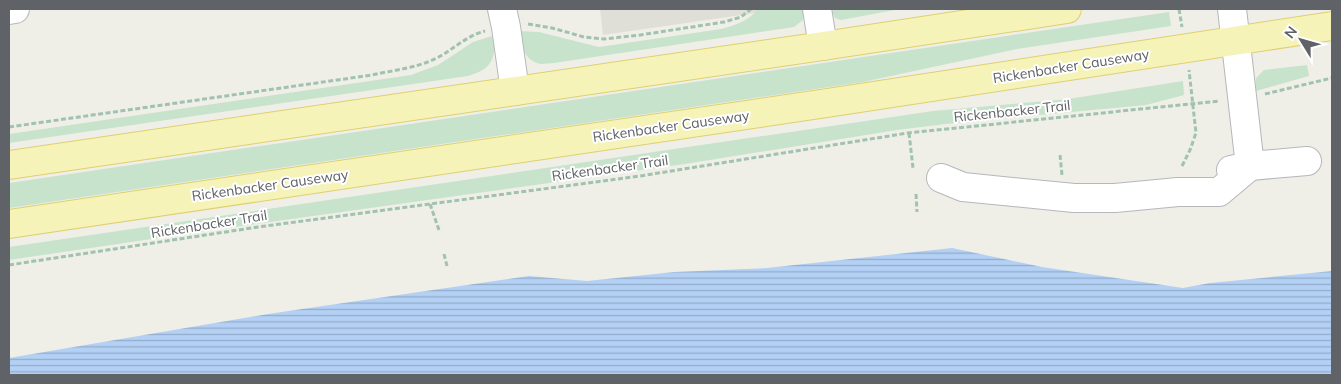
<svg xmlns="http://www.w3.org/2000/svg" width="1341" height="384" font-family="Mulish,sans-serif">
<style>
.education{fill:#dfded7}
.green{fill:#c8e3cc}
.water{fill:url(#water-rules)}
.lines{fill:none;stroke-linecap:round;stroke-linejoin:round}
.minor-casing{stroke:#b5b7bb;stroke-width:30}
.major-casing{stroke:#e0cf70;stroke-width:30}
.path{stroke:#a1c2ae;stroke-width:3;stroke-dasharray:5 2.5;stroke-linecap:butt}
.minor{stroke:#fff;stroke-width:28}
.major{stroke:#f5f3b7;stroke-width:28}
.labels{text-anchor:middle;stroke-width:4;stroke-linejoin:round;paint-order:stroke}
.street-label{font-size:14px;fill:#5f6266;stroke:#fff}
</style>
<defs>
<pattern id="water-rules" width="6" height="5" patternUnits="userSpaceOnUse" patternTransform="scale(1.25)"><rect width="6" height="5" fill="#b3d0f5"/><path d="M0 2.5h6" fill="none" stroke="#95acca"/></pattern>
</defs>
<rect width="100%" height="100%" fill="#efefe8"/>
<!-- education -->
<polygon class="education" points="600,9 784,9 603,35"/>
<!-- green -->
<g class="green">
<path d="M758 9H804L805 10 803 20 794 27 554 63C550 63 545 64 541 64 524 61 521 45 519 31L539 32 599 47 721 29C736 25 748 21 758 9Z"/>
<polygon points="831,9 900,9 841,20 835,18"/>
<polygon points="1169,12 1171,26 1017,49 863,82 9,208 9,183"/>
<path d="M492 36C493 41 495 47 494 52 492 67 481 72 468 76L9 143V134L411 75 438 65 473 42Z"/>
<polygon points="1307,65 1309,76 1256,91 1256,78 1264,70"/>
<polygon points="1183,81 1184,95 1146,105 946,124 897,130 685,164 213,230 9,260 9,247 933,111 1068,99"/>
</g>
<!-- water -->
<polygon class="water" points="952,248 1042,267 1183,288 1210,283 1332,271 1332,375 9,375 9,358 268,314 529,276 587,281 674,272 767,268"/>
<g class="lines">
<defs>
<g id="minor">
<polyline points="502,9 506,27 515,91"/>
<polyline points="817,9 823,46"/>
<polyline points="1232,9 1250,166"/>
<polyline points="9,10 15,9"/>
<polyline points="1231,170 1250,166 1307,161"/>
<polyline points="941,178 963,187 1074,198 1115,198 1178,192 1219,192 1250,166"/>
</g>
<g id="major">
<polyline points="9,165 823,46 1067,9"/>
<polyline points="9,224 827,103 1332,26"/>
</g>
</defs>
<!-- minor casing -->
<use href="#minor" class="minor-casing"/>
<!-- major casing -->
<use href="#major" class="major-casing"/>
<!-- path -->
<g class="path">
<polyline points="1179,9 1182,27"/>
<polyline points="528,24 552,28 584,37 604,39 640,35 724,22 741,17 751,9"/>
<polyline points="1265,94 1332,78"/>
<path d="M9 127 372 75C394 70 417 68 437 58 454 49 466 36 485 31"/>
<polyline points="909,133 913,168"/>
<polyline points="1060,155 1062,175"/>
<polyline points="1182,166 1190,150 1196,133 1189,70"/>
<polyline points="916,194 917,212"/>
<polyline points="430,204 439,230"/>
<polyline points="444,254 447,266"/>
<polyline points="9,265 258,227 640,176 908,133 1219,101"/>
</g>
<!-- minor -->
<use href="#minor" class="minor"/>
<!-- major -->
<use href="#major" class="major"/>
</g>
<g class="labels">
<!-- street labels -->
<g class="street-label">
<text transform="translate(1071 66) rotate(-9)" y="5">Rickenbacker Causeway</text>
<text transform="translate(1012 111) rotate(-6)" y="5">Rickenbacker Trail</text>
<text transform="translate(671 126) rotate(-8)" y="5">Rickenbacker Causeway</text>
<text transform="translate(610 168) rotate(-8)" y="5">Rickenbacker Trail</text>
<text transform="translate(270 185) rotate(-8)" y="5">Rickenbacker Causeway</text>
<text transform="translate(209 224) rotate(-9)" y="5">Rickenbacker Trail</text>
</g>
</g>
<!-- border -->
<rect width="1341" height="384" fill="none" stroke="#5f6266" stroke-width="20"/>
<!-- north arrow -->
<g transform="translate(1301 40) rotate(307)" stroke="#ffffff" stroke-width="4" paint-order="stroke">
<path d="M0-4L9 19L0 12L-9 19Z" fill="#5f6266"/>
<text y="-8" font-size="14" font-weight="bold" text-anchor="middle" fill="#5f6266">N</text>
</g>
</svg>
